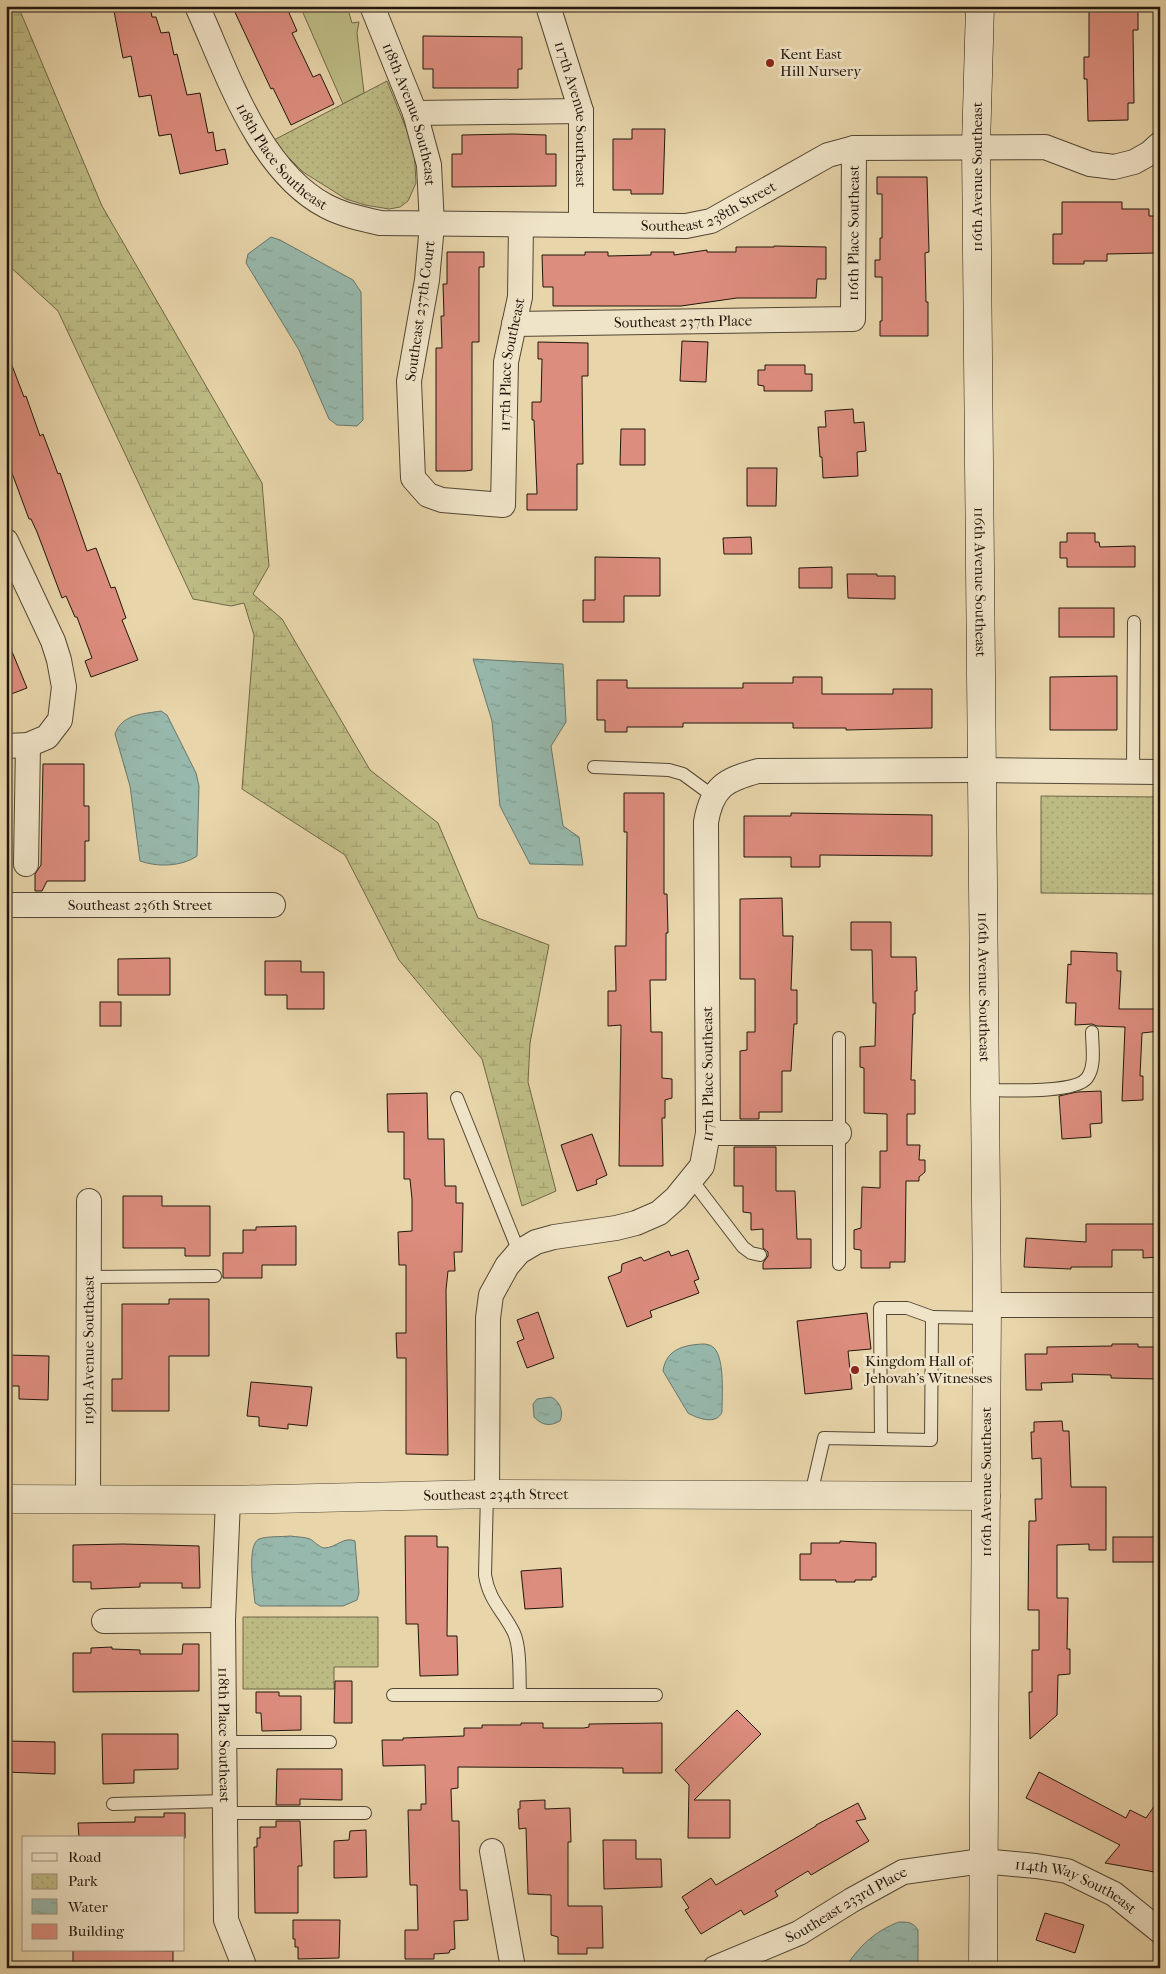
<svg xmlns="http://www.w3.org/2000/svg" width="1166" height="1974" font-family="'IM FELL French Canon',serif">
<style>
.grass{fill:#bdbb84;stroke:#6f6848}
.wetland{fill:url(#wetland-marsh);stroke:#6f6848}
.park{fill:url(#park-dots);stroke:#6f6848}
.water{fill:url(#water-ripples);stroke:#68776c}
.building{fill:#dd8d7e;stroke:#21160c}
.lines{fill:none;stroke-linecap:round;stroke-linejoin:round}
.service-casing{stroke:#534634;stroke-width:14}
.minor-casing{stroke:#534634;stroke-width:26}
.tertiary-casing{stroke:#534634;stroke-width:29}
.secondary-casing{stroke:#21160c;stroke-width:29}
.service{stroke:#f0e4c8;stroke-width:12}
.minor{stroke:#f0e4c8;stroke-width:24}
.tertiary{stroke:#f0e4c8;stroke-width:28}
.secondary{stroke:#f0e4c8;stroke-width:28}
.poi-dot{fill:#8f2418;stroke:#f0e4c8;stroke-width:2}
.labels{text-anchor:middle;stroke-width:5;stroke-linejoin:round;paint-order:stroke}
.poi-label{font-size:15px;fill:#21160c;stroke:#f0e4c8;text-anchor:start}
.street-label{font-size:15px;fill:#21160c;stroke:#f0e4c8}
</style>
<defs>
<pattern id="wetland-marsh" width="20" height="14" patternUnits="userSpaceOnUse" patternTransform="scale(1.25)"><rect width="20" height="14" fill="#bdbb84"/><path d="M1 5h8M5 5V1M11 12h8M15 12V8" fill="none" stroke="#a2a071"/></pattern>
<pattern id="park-dots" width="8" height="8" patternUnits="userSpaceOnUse" patternTransform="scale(1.25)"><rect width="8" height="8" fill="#bdbb84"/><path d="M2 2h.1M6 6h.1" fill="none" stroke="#a2a071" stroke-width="1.8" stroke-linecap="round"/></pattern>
<pattern id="water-ripples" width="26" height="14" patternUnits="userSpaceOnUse" patternTransform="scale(1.25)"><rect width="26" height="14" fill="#97b8ac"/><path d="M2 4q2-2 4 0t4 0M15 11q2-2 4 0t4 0" fill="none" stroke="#829d93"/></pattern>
</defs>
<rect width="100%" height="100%" fill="#e8d5aa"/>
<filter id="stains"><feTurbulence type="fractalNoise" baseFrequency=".004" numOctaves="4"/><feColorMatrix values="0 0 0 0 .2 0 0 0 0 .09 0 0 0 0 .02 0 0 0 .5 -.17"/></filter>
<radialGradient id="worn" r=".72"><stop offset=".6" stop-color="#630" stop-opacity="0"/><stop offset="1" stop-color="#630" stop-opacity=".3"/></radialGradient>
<!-- grass -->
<polygon class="grass" points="300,6 347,6 352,23 359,22 357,33 364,93 343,104"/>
<!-- wetland -->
<polygon class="wetland" points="6,6 18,6 102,206 262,483 269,566 253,594 282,619 370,770 438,823 478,918 549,945 530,1043 528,1082 556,1191 522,1206 482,1059 399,960 345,855 242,789 254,635 244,603 231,606 193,599 58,311 6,263"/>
<!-- park -->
<g class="park">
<polygon points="387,81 414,148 416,183 408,201 400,207 389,209 365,205 346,199 303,172 272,141"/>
<polygon points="1041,796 1160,797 1160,894 1041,893"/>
<polygon points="243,1617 378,1617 378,1667 334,1667 334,1689 243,1689"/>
</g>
<!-- water -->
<g class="water">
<polygon points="271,237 280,240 353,280 361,292 363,420 357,426 337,425 329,419 299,350 246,263 248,254"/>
<polygon points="473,659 563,664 566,722 551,746 563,826 579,837 583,865 530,864 500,806 492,721"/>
<path d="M161 711 167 715 196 773 199 786 197 856C181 867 157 867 140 861L130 786 115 734C122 714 143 714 161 711Z"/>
<path d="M703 1344C707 1344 711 1345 714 1348 725 1359 722 1397 722 1412 717 1425 698 1419 688 1413L663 1371C666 1349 684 1345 703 1344Z"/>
<path d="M551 1397C560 1401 564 1412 560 1421 549 1427 542 1425 534 1417L533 1404 537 1399Z"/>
<path d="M290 1536C297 1537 305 1537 310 1539 315 1542 319 1547 324 1548 336 1548 344 1536 355 1541L359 1593 357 1600 343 1606H260L255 1603C254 1591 246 1545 259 1539 268 1536 281 1537 290 1536Z"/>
<path d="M899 1922C908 1922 913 1922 918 1930V1968H845C858 1947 876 1930 899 1922Z"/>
</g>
<!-- building -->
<g class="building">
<polygon points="113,6 150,6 152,17 156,17 161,33 169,32 174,55 177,54 187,95 200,93 208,133 213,132 216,151 225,149 228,164 180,174 171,134 159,136 151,95 139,97 131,56 123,58"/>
<polygon points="232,6 286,6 297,31 292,33 313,77 320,74 334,104 291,125 273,88 271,89"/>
<polygon points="1089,10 1138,10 1138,30 1133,30 1134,103 1128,103 1128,120 1088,121 1087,79 1084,79 1084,57 1089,57"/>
<polygon points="423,36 522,37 522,69 518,69 518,88 433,88 433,69 423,69"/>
<polygon points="632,129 665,129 663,194 631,194 631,190 613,190 613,139 632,139"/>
<polygon points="513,134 546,135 546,154 556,154 556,186 452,187 452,154 462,154 462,135"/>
<polygon points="877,177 927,177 929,252 925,253 926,302 928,302 928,336 880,336 880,321 882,321 882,277 875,277 875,260 880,260 880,238 882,238 882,194 877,194"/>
<polygon points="1062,202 1122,202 1122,209 1149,209 1149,216 1157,216 1157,253 1107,254 1107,261 1084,261 1084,264 1053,264 1053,234 1062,234"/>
<polygon points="774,246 826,247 826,279 817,279 816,298 737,298 681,306 553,306 553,287 543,287 542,255 585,255 585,252 608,252 608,256 651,255 651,252 674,252 674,255 707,250 707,252 736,252 736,247 774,247"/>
<polygon points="447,252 484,252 484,267 479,267 479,342 472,342 472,470 465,471 436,471 436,348 442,348 441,316 444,316 443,284 447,284"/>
<polygon points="682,341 708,342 706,382 680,381"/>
<polygon points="538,342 588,343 588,376 582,376 583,464 577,464 577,510 527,510 527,494 537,494 534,420 532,420 532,402 541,402 542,359 538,359"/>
<polygon points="6,355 8,355 24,397 26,396 40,436 43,434 58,474 60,473 87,551 96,548 111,588 115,587 126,618 122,620 138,660 91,677 85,661 92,658 77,617 75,617 66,596 62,598 37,532 31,519 29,519 6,457"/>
<polygon points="765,365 805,365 805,374 812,374 812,391 764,391 764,386 758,385 758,370 765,370"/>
<polygon points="853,409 854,423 864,422 866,451 857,452 858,476 823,478 822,457 820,457 818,427 826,427 825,411"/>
<polygon points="621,429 645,429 645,465 620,465"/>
<polygon points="747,468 777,468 776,506 747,506"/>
<polygon points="1067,533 1095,533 1095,542 1099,542 1100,547 1135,546 1135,567 1067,567 1067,558 1060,558 1060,542 1067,542"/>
<polygon points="751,537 752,554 724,554 723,538"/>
<polygon points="595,557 660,558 660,596 624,596 624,622 583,622 583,600 595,600"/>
<polygon points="832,567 832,588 799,588 799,568"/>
<polygon points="847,574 877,574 877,576 895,576 895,599 848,598"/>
<rect x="1059" y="608" width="55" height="29"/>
<polygon points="6,637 27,688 6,696"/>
<polygon points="1117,676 1117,730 1050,730 1050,677"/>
<polygon points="793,677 822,677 822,694 893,694 893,689 932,689 932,728 846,730 846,728 793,728 793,723 683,723 683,727 627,727 627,732 605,732 605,720 597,720 597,680 627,680 627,688 743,688 743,683 793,683"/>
<polygon points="43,764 84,764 84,806 89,806 89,841 85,841 85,881 47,881 42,891 35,891 35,874 41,865"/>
<polygon points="624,793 664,793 664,894 667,894 668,933 666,933 666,980 650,980 651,1032 662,1032 662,1078 672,1079 672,1098 665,1100 665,1118 662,1118 663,1166 619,1166 621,1025 608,1026 608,991 616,991 615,946 626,946 627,832 624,832"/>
<polygon points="791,813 932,815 932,856 820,855 820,867 791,867 791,857 744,857 744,816 791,816"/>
<polygon points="782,898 783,936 793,936 791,990 797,990 797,1024 794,1024 791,1071 782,1071 782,1112 759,1112 759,1119 740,1119 740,1051 747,1050 747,1032 755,1032 755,979 740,979 740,899"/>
<polygon points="851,922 891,922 891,957 916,957 917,991 915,991 915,1014 913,1014 911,1080 915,1080 915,1114 907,1114 907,1145 920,1145 919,1160 925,1160 925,1172 919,1177 919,1181 906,1181 905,1262 890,1262 890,1268 861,1268 861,1250 854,1249 854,1230 861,1228 862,1187 880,1188 880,1151 887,1151 887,1114 864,1113 864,1068 860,1067 860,1047 875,1046 876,1003 873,1003 872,950 851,950"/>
<polygon points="1071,951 1117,953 1117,971 1121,971 1119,1009 1160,1009 1160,1031 1142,1033 1140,1076 1143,1076 1143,1100 1122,1101 1125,1027 1097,1026 1092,1024 1075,1025 1076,1003 1066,1003 1068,964 1071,965"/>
<polygon points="170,958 170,995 118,995 118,959"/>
<polygon points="265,961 301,961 301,972 324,972 324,1009 287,1009 287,995 265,995"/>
<rect x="100" y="1002" width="21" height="24"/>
<polygon points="1101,1091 1102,1123 1090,1124 1091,1137 1062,1139 1059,1096 1077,1092"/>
<polygon points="427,1093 428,1139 444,1139 445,1186 456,1186 456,1203 463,1203 462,1252 454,1252 455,1271 448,1271 446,1290 448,1455 406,1454 406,1358 397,1358 396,1333 406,1333 406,1265 399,1265 398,1232 412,1231 412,1199 410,1179 404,1179 404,1132 388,1132 387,1094"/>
<polygon points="592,1134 607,1175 596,1180 597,1184 577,1191 561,1145"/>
<polygon points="734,1147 776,1147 776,1191 795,1191 797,1239 811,1239 811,1268 763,1269 763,1263 768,1256 768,1252 763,1248 763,1229 751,1230 751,1213 743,1212 743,1186 734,1186"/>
<polygon points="123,1196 162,1196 162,1206 210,1206 210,1256 185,1256 185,1248 123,1248"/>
<polygon points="1086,1224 1160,1224 1160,1257 1143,1258 1143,1250 1112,1250 1112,1267 1071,1267 1071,1269 1024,1267 1026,1238 1086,1242"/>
<polygon points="296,1226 296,1265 262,1265 262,1278 223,1278 223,1253 243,1253 243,1230 256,1230 256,1227"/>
<polygon points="688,1250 699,1279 694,1281 699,1293 650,1311 652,1317 627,1327 608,1277 621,1272 622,1264 641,1257 644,1261 669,1251 671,1256"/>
<polygon points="169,1299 209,1299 209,1356 169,1356 169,1411 112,1411 112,1379 122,1379 122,1304 169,1304"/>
<polygon points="538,1312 554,1358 527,1368 517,1342 524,1339 517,1320"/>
<polygon points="867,1313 871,1349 848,1351 852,1389 805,1394 797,1321"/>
<polygon points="1112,1344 1138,1344 1138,1347 1160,1347 1160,1379 1111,1378 1111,1375 1072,1374 1073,1382 1041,1383 1042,1390 1026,1390 1025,1354 1047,1354 1047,1347 1112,1346"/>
<polygon points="6,1355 49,1356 48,1400 19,1399 19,1386 6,1386"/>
<polygon points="251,1382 312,1387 307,1426 288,1424 288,1429 259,1426 259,1417 247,1416"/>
<polygon points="1062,1421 1063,1431 1069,1431 1071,1487 1106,1487 1106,1550 1089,1550 1089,1544 1057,1545 1057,1598 1068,1598 1067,1649 1070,1649 1070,1674 1058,1675 1057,1715 1030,1739 1029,1692 1032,1692 1032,1650 1039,1650 1039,1610 1028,1610 1029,1521 1036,1521 1035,1499 1042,1499 1041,1458 1032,1459 1031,1432 1034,1432 1034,1422"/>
<polygon points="405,1536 437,1536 437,1547 448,1547 447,1636 457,1636 458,1675 420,1676 418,1624 406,1624"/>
<rect x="1113" y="1537" width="47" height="25"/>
<polygon points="840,1541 876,1543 876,1577 872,1577 872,1580 855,1580 855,1582 836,1582 836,1580 800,1580 800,1554 811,1554 811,1543 840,1543"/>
<polygon points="123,1544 199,1546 200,1588 182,1588 182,1583 140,1583 140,1587 91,1589 91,1582 73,1582 73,1545"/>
<polygon points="561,1568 563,1607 525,1609 521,1571"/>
<polygon points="183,1644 199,1644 199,1691 73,1692 73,1653 91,1653 91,1648 112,1647 112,1649 140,1650 140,1654 182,1654"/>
<polygon points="335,1681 352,1681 352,1723 334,1723"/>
<polygon points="256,1692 279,1692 279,1696 301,1696 301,1730 262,1731 261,1713 256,1713"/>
<polygon points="737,1710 761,1734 694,1800 730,1800 730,1838 688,1838 689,1785 675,1770"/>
<polygon points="521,1723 543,1723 543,1728 584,1728 589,1727 589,1724 662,1723 662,1773 623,1773 623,1768 458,1767 458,1788 451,1789 452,1821 459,1821 460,1890 467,1890 468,1920 454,1921 455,1949 450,1950 449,1953 434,1954 434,1959 405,1959 405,1930 418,1930 417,1885 410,1885 408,1810 421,1810 421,1804 426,1804 425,1765 383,1766 382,1740 403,1740 403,1738 464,1736 464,1728 482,1728 482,1725 521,1725"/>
<polygon points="102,1734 178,1734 178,1769 134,1770 134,1783 103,1784"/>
<polygon points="6,1741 55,1742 55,1774 6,1772"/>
<polygon points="277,1769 342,1769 342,1800 300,1799 300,1805 276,1805"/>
<polygon points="1039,1772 1126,1818 1130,1810 1146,1818 1160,1798 1160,1873 1105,1863 1120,1845 1026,1798"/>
<polygon points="545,1800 545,1809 570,1808 571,1842 568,1842 568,1906 602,1906 603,1948 587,1948 587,1954 558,1954 558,1937 551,1935 551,1895 528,1894 526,1828 519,1829 518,1809 520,1809 520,1801"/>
<polygon points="858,1803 866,1819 856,1821 869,1841 811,1875 808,1871 775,1891 778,1896 744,1915 741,1910 701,1934 685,1910 689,1908 682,1897 711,1878 716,1885 816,1826 816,1825"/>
<polygon points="164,1813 185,1813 185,1838 79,1838 78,1823 135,1822 135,1817 164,1817"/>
<polygon points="276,1821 300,1821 302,1866 298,1866 298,1913 255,1913 254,1847 257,1847 257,1838 260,1838 260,1827 276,1827"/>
<polygon points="366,1830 367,1877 334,1878 334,1841 349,1840 350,1831"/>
<polygon points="603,1840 636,1840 636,1859 661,1859 662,1887 604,1889"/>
<polygon points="1045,1913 1084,1925 1075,1953 1036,1940"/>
<polygon points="293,1920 340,1920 339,1958 298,1959 298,1947 295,1947 295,1939 293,1939"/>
<polygon points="73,1950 173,1951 173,1968 73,1968"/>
</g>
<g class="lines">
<defs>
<g id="service">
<polyline points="594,767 669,770 683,774 713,796"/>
<polyline points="1133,771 1134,622"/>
<path d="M985 1090C1005 1090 1075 1094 1087 1078 1096 1066 1092 1046 1092 1032"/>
<polyline points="457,1098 519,1252"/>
<polyline points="691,1179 743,1247 751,1253 760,1255"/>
<polyline points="839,1264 839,1038"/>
<polyline points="89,1277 215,1276"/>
<polyline points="881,1439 880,1308 907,1308 932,1317"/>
<path d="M487 1494 485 1575C489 1601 504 1612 514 1633 521 1649 519 1677 520 1695"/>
<polyline points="811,1494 824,1438 931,1440 932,1317 987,1318"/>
<polyline points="393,1695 656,1695"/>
<polyline points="224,1742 330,1742"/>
<polyline points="113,1804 225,1801"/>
<polyline points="225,1813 365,1813"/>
</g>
<g id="minor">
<path id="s1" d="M197 6C227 72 258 170 326 206 343 215 362 219 380 223L686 226 711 221 828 155 854 148 1045 147 1090 164 1114 167 1134 162 1150 153 1160 144"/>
<path id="s2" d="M372 6 415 113 429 165 432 225 427 280 409 381 413 478 428 495 442 500 503 505 506 362 520 297 521 225"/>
<path id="s3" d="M548 6 581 111V225"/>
<polyline points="415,113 581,111"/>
<path id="s4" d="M514 324 853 319 854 148"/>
<polyline points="6,541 53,641 59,660 64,687 60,720 47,737 28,745 6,746"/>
<polyline points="26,864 28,745"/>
<path id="s5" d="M6 905H273"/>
<polyline points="708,1133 839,1133"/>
<polyline points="987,1305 1160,1305"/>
<path id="s6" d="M487 1494 488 1318 491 1295 507 1266 519 1252 536 1242 554 1237 616 1228 636 1223 659 1213 676 1198 702 1166 708 1133 706 822C712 787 725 780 758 771L981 770 1160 772"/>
<path id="s7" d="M88 1499 89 1201"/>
<path id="s8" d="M228 1500 223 1620 226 1920 245 1968"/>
<polyline points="104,1621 223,1620"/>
<polyline points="492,1851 513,1968"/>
<path id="s9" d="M715 1968 799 1933 852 1900 903 1872 982 1861 1036 1866 1067 1871 1114 1894 1160 1931"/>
</g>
<g id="tertiary">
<path id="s10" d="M6 1499 228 1500 487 1494 986 1496"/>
</g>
<g id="secondary">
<path id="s11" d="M980 6 976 146 987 1305 983 1968"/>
</g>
</defs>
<!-- service casing -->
<use href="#service" class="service-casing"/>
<!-- minor casing -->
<use href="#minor" class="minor-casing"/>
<!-- tertiary casing -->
<use href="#tertiary" class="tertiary-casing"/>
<!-- secondary casing -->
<use href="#secondary" class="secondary-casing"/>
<!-- service -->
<use href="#service" class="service"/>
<!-- minor -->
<use href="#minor" class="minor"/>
<!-- tertiary -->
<use href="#tertiary" class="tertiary"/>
<!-- secondary -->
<use href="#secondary" class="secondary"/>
</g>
<!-- markers -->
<g class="poi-dot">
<circle cx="770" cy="63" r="5"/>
<circle cx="855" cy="1370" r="5"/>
</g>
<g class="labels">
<!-- poi labels -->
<g class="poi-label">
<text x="780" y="59">Kent East<tspan x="780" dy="17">Hill Nursery</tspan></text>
<text x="865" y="1366">Kingdom Hall of<tspan x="865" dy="17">Jehovah's Witnesses</tspan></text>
</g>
<!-- street labels -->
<g class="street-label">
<text dy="5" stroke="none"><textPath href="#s2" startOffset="115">118th Avenue Southeast</textPath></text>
<text dy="5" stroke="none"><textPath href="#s3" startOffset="112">117th Avenue Southeast</textPath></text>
<text dy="5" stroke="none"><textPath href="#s1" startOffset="175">118th Place Southeast</textPath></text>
<text transform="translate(977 177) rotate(-90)" y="5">116th Avenue Southeast</text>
<text dy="5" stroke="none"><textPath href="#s1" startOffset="632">Southeast 238th Street</textPath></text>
<text dy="5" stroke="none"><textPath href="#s4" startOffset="425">116th Place Southeast</textPath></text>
<text transform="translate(420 311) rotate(-82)" y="5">Southeast 237th Court</text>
<text dy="5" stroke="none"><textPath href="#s4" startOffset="169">Southeast 237th Place</textPath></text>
<text dy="5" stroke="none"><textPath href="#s2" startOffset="724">117th Place Southeast</textPath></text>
<text dy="5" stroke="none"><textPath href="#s11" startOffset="576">116th Avenue Southeast</textPath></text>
<text dy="5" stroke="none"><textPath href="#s5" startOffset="134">Southeast 236th Street</textPath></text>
<text dy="5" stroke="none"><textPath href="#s11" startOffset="981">116th Avenue Southeast</textPath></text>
<text dy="5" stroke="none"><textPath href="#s6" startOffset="554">117th Place Southeast</textPath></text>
<text dy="5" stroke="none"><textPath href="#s7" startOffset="149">119th Avenue Southeast</textPath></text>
<text transform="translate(986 1482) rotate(-90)" y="5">116th Avenue Southeast</text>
<text dy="5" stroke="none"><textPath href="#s10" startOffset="490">Southeast 234th Street</textPath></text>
<text dy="5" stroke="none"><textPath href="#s8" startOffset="235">118th Place Southeast</textPath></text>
<text dy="5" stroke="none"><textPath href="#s9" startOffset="390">114th Way Southeast</textPath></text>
<text dy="5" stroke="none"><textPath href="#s9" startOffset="146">Southeast 233rd Place</textPath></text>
</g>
</g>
<!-- margin -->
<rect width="1166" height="1974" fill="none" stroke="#e8d5aa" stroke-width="25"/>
<rect x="8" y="8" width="1151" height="1959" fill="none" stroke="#21160c" stroke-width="2.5"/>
<rect x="12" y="12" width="1141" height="1949" fill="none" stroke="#21160c"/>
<!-- legend -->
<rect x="22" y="1836" width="162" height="115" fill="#f0e4c8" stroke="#9d927d"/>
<rect x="32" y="1853" width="25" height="8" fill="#f0e4c8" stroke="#9d927d"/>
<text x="68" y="1862" font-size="15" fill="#21160c">Road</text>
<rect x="32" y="1874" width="25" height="15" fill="url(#park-dots)" stroke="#9d927d"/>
<text x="68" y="1886" font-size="15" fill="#21160c">Park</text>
<rect x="32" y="1899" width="25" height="15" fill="url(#water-ripples)" stroke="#9d927d"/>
<text x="68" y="1912" font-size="15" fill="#21160c">Water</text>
<rect x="32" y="1924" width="25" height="15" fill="#dd8d7e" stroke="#9d927d"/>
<text x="68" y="1936" font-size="15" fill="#21160c">Building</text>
<rect width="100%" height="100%" filter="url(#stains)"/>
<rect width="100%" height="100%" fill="url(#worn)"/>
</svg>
